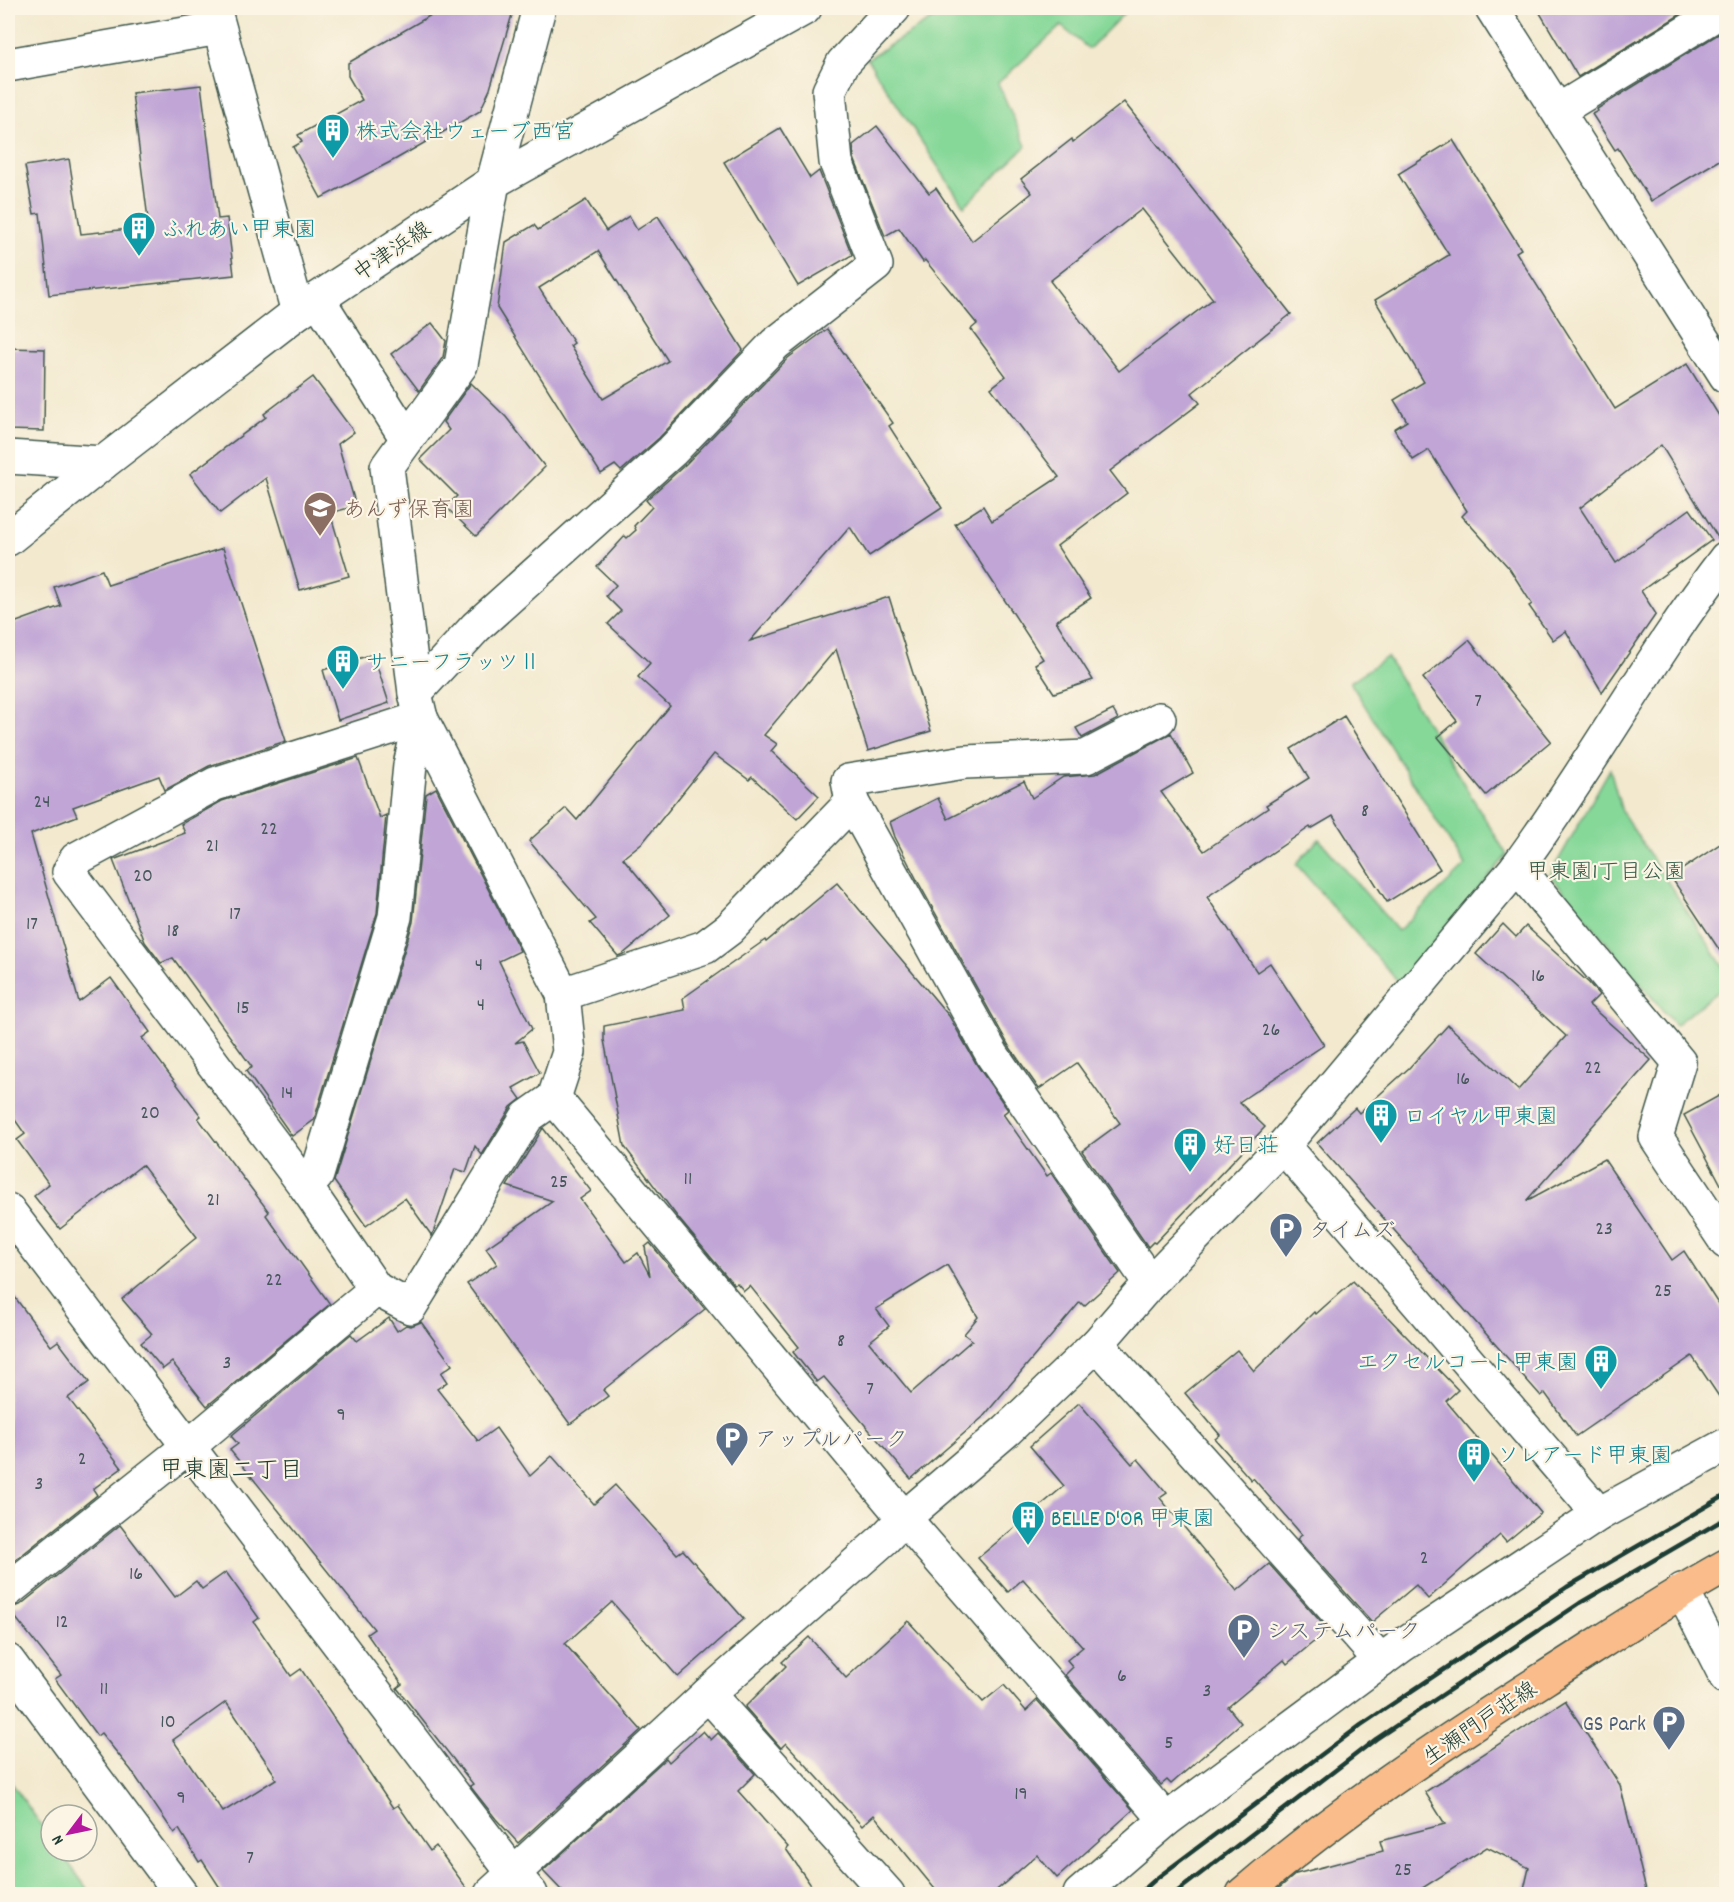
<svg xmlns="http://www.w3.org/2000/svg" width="1734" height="1902" font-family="Dekko,'Klee One',sans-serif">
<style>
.green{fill:#86d899;stroke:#528a66;stroke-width:1.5}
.building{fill:#c0a5d6;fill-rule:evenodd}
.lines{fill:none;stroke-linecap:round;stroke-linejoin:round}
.minor-casing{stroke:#3f574b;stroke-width:36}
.major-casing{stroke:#3f574b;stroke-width:36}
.minor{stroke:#fff;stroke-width:33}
.major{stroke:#f9bc8a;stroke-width:33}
.rail{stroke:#1f3d34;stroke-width:4.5}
.labels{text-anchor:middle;stroke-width:4.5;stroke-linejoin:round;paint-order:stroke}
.number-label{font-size:20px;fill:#47575c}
.culture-label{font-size:22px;fill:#0d838f;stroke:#fcf5e5;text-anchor:start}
.street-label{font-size:22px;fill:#1f3d34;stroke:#fcf5e5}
.education-label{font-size:22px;fill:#785e54;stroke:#fcf5e5;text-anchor:start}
.park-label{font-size:22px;fill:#345c48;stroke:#fcf5e5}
.service-label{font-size:22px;fill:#4e5e75;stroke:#fcf5e5;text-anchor:start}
.neighbourhood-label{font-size:24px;fill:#1f3d34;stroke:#fcf5e5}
</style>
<rect width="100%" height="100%" fill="#fcf5e5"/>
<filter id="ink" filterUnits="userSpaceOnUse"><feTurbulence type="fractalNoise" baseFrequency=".0167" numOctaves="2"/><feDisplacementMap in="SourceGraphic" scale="12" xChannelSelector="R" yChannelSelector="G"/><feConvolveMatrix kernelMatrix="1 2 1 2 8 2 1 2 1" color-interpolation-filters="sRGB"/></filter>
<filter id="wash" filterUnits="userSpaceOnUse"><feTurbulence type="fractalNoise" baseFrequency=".008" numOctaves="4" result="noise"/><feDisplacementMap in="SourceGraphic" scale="24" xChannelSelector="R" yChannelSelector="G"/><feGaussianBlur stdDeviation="1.35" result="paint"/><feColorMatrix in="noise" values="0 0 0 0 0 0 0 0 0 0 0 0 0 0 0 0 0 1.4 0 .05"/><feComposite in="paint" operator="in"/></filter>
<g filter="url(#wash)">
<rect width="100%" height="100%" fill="#f3e9cf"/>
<!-- green -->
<g class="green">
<polygon points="934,8 1129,8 1089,49 1061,26 998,83 1026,146 964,206 867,59 936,17"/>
<polygon points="1387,657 1507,855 1400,984 1296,864 1319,839 1398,931 1465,866 1350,682"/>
<polygon points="1610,769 1622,812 1726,971 1726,985 1675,1025 1550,875"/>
<polygon points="8,1778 51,1839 51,1851 60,1851 91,1894 8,1894"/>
</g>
<g id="blocks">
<!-- building -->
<g class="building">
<polygon points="443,8 514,8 490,89 480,111 396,159 321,198 293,147 302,142 298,135 362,100 348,76 348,63"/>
<polygon points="1537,8 1691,8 1578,77"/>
<polygon points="1720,33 1726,43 1726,156 1651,201 1618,148 1615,150 1592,114 1598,111 1597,109"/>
<polygon points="201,85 218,219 227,218 234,275 49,295 40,213 34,214 25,166 69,159 81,234 149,227 132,93"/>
<path d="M1124 102 1291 314 1192 393 1200 403 1110 471 1127 493 1057 546 1091 598 1056 621 1093 680 1054 693 1035 664 1043 659 955 524 983 506 992 521 1059 477 991 388 1006 376 971 329 977 324 925 260 923 262 899 228 885 236 854 158 853 145 877 126 929 193 936 188 972 241 1032 193 1021 179 1072 139 1073 142ZM1142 209 1213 299 1119 371 1050 281Z"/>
<polygon points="780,128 810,178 819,171 852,255 798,286 724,162"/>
<polygon points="1453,140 1521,249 1516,252 1615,409 1687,364 1726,427 1726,540 1720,541 1661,445 1580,508 1616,563 1690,509 1712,540 1641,591 1656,614 1602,692 1566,631 1553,640 1529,606 1532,604 1509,568 1462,516 1467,511 1429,450 1413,460 1394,429 1407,421 1394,400 1424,382 1375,300 1449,255 1398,174"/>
<path d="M586 200 606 231 629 216 637 230 658 216 743 350 659 438 621 471 615 465 601 474 497 308 506 242 534 225 538 230ZM598 251 668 361 603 399 570 346 574 343 539 288Z"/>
<polygon points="432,323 446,341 443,357 419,391 391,354"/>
<polygon points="827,329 893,423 889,426 942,508 869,556 850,527 750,641 889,597 931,731 868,751 836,649 764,735 777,744 771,751 819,796 797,819 752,777 749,780 714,754 644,841 623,858 670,915 623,954 618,956 590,923 596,919 529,841 566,808 577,820 670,706 638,677 650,663 608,624 621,611 606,596 616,585 597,567 625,536 627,538 636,530 634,526 652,507 646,500 686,464 788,358"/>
<polygon points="8,348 45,349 44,431 8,430"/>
<polygon points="313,377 354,432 338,444 356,506 330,513 349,576 300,590 266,478 220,513 190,474 266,417 264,414"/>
<polygon points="471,383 506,417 545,467 476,536 446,507 457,496 420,459 449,430 443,422"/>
<polygon points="223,548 286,741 209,766 165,790 159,776 73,807 77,816 31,834 79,1002 111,978 150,1032 142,1038 201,1116 198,1118 269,1212 266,1215 330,1304 207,1406 172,1362 163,1369 141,1343 152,1334 122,1299 197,1237 142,1165 60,1229 34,1196 49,1184 17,1140 25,1134 8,1110 8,625 61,606 54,587 102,570 108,585"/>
<polygon points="1469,640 1551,741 1486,795 1438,737 1457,721 1423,678"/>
<polygon points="373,654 389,703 338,720 323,670"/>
<polygon points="1113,710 1118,719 1082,738 1076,728"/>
<polygon points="1344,716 1440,869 1387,902 1333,816 1311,829 1310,827 1207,897 1257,972 1270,963 1324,1045 1239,1102 1265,1127 1155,1243 1153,1242 1148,1247 1082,1151 1120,1123 1077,1063 1039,1089 1009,1046 917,880 895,837 890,822 938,798 948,819 1024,781 1032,798 1063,777 1095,774 1171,733 1193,773 1161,792 1204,851 1268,808 1266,805 1309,778 1291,749"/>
<polygon points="358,758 380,818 386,815 377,913 314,1120 292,1136 246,1071 252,1067 173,958 161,963 145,942 113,860 185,833 181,824 222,801"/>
<polygon points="436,788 520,951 499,961 532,1029 515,1043 523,1041 540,1073 513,1088 521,1099 511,1107 482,1155 475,1146 466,1172 455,1169 432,1236 405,1198 366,1226 334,1181 413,922 426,794"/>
<polygon points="1726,840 1726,960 1671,877"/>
<path d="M837 883 949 1016 977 1065 1008 1110 1003 1114 1047 1176 1051 1173 1120 1273 1084 1306 1080 1302 983 1417 911 1479 824 1377 817 1382 793 1352 799 1347 750 1286 744 1291 737 1283 734 1285 679 1219 624 1146 604 1040V1026L685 1010 683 998 765 940 766 942ZM947 1265 978 1317 964 1334 972 1340 911 1393 869 1342 889 1326 876 1309Z"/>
<polygon points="1503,924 1516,937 1526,926 1589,983 1599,995 1589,1005 1651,1060 1526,1201 1604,1159 1672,1260 1684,1251 1726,1316 1726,1407 1692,1356 1576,1436 1545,1393 1541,1396 1317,1143 1355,1108 1359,1113 1409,1068 1448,1025 1518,1090 1566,1036 1476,954"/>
<polygon points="1726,1092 1726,1194 1684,1115"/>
<polygon points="543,1128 591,1191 580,1199 626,1262 638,1253 650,1276 645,1247 650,1243 705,1309 603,1390 608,1396 570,1424 467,1284 497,1264 486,1248 553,1201 507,1186"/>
<polygon points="1353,1281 1458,1390 1446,1401 1541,1513 1506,1542 1500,1535 1428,1599 1416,1585 1372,1622 1297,1539 1302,1535 1253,1478 1251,1480 1215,1439 1220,1435 1185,1393 1237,1350 1254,1371 1314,1312 1316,1314"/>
<polygon points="8,1288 51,1346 58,1341 89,1382 68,1398 122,1468 93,1489 97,1495 8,1566"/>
<polygon points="389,1318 397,1331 406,1325 411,1326 421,1322 452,1365 441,1373 447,1382 437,1389 478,1441 496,1428 530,1476 552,1456 594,1504 615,1485 677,1554 683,1550 744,1619 678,1677 612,1602 565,1644 641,1730 518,1843 496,1819 470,1786 473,1784 397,1688 402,1684 367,1634 374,1629 230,1450 238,1444 231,1436 351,1334 357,1341"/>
<polygon points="1079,1403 1132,1464 1138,1459 1167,1493 1160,1498 1237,1591 1269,1564 1328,1630 1287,1664 1284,1660 1228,1707 1241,1723 1171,1784 1167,1780 1161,1785 1065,1675 1073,1667 1067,1660 1083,1647 1023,1579 1008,1592 978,1558 1064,1486 1030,1446"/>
<path d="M120 1525 175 1597 196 1581 202 1589 226 1572 259 1618 254 1622 291 1676 301 1669 393 1808 398 1805 430 1851 436 1846 471 1894H224L202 1860 199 1862 179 1829 174 1833 131 1770 101 1733 97 1736 55 1679 61 1675 8 1608 20 1605ZM226 1702 275 1775 274 1776 276 1779 223 1812 173 1740Z"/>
<polygon points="908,1621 983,1702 1004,1685 1026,1711 1037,1700 1133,1810 1057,1878 1037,1855 992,1894 939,1894 874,1815 862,1826 786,1743 781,1748 745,1707 786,1666 782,1662 809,1637 846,1678"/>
<polygon points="1565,1701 1620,1785 1647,1894 1523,1894 1529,1868 1487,1847 1413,1894 1272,1894 1296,1874 1383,1851 1380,1841 1445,1824 1425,1792"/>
<polygon points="703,1731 711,1740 718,1733 755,1774 738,1791 788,1847 786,1849 817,1894 565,1894 543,1871 666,1758 669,1762"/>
</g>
</g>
</g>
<g filter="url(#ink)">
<use href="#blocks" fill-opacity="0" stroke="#3f574b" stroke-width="1.5"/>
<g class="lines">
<defs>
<g id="minor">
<polyline points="214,8 298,312"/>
<polyline points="1492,8 1726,376"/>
<polyline points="8,65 219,28"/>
<polyline points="1559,110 1726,8"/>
<polyline points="318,299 407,439"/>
<polyline points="8,457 103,463"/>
<polyline points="8,539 103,463 298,312 493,182 805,8"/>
<polyline points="415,693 476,627 672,451 775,344 876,265 836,162 829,91 843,63 894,8"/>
<polyline points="852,802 993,1056 1150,1283"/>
<polyline points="1517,867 1679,1062 1656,1137 1726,1242"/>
<polyline points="563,994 705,947 729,929 852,802 848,781 965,762 1086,757 1159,719"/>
<polyline points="554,1098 904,1518 1166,1820"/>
<polyline points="1283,1146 1599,1514"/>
<polyline points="306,1187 317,1175 395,917 410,765 421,718"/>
<polyline points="8,1210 514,1874 531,1894"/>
<polyline points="376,1289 306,1187 69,872 76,859 215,784 421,718"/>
<polyline points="1097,1344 1381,1661"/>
<polyline points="8,1590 189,1446 376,1289 410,1307 527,1117 554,1098 569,1052 563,994 421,718 415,693 387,467 461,365 493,182 539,8"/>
<polyline points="1682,1590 1726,1677"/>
<polyline points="8,1661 181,1894"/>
<polyline points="708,1694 888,1894"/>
<path d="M491 1894 708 1694 884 1539 904 1518 1007 1430 1097 1344 1150 1283 1283 1146 1517 867C1591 767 1650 657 1726 558"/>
<polyline points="1080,1894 1166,1820 1401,1646 1599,1514 1726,1445"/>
</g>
<path id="major" d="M1243 1894C1336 1814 1441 1744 1545 1678 1605 1640 1664 1600 1726 1566"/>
</defs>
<!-- minor casing -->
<use href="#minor" class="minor-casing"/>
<!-- major casing -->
<use href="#major" class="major-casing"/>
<!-- minor -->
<use href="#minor" class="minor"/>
<!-- major -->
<use href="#major" class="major"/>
<!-- rail -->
<g class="rail">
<polyline points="1139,1894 1157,1878 1361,1725 1567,1587 1726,1495"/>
<polyline points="1174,1894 1376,1739 1580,1603 1726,1518"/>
</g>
</g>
</g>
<!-- icons -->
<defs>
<symbol id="building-pin" viewBox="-11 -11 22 30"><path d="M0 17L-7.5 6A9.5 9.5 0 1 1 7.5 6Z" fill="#0f9aa8" stroke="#fcf5e5"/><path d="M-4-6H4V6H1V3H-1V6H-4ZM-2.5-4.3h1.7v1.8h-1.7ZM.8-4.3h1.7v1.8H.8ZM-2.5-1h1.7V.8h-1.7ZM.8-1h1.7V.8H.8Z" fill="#fff"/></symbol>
<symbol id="school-pin" viewBox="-11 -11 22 30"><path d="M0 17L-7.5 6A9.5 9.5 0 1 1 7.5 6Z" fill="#8d6e63" stroke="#fcf5e5"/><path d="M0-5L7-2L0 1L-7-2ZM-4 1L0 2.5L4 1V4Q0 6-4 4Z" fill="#fff"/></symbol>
<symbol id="parking-pin" viewBox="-11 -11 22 30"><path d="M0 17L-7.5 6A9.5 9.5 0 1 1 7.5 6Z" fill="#5c6f8a" stroke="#fcf5e5"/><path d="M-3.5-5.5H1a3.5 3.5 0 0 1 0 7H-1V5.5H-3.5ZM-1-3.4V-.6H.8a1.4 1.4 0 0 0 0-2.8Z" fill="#fff"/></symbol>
</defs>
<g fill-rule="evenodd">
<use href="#building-pin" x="314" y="111" width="38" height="52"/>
<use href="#building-pin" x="120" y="209" width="38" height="52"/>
<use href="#school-pin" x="301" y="489" width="38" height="52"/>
<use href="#building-pin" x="324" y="642" width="38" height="52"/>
<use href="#building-pin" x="1362" y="1096" width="38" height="52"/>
<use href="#building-pin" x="1171" y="1125" width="38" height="52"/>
<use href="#parking-pin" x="1267" y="1210" width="38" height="52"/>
<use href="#building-pin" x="1582" y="1342" width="38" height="52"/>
<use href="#parking-pin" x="713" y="1419" width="38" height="52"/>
<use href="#building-pin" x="1455" y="1435" width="38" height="52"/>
<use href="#building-pin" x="1009" y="1498" width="38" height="52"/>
<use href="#parking-pin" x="1225" y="1611" width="38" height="52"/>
<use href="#parking-pin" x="1650" y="1703" width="38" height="52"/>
</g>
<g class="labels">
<!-- number labels -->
<g class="number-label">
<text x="1478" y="706">7</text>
<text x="42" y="807">24</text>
<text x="1365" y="816">8</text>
<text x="269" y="834">22</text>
<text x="212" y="851">21</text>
<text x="143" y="881">20</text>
<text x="235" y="919">17</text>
<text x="32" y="929">17</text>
<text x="173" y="936">18</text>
<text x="479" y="970">4</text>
<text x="1538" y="981">16</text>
<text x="481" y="1010">4</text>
<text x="243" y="1013">15</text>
<text x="1271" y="1035">26</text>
<text x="1593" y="1073">22</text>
<text x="1463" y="1084">16</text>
<text x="287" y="1098">14</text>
<text x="150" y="1118">20</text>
<text x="688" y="1184">11</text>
<text x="559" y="1187">25</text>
<text x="213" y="1205">21</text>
<text x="1604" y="1234">23</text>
<text x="274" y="1285">22</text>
<text x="1663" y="1296">25</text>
<text x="841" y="1346">8</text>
<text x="227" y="1368">3</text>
<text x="870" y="1394">7</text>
<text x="341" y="1420">9</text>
<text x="82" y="1464">2</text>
<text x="39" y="1489">3</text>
<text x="1424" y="1563">2</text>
<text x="136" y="1579">16</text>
<text x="62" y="1627">12</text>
<text x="1122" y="1681">6</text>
<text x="104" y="1694">11</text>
<text x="1207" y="1696">3</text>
<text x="168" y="1727">10</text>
<text x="1169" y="1748">5</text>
<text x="1021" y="1799">19</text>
<text x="181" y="1803">9</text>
<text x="250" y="1863">7</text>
<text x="1403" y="1875">25</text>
</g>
<!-- culture labels -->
<g class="culture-label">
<text x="356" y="138">株式会社ウェーブ西宮</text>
<text x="162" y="236">ふれあい甲東園</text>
<text x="366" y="669">サニーフラッツⅡ</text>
<text x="1404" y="1123">ロイヤル甲東園</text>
<text x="1213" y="1152">好日荘</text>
<text x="1578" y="1369" text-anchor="end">エクセルコート甲東園</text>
<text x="1497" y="1462">ソレアード甲東園</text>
<text x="1051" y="1525">BELLE D'OR 甲東園</text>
</g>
<!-- street labels -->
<g class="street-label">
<text transform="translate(391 250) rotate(-34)" y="8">中津浜線</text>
<text transform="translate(1479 1722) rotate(-34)" y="8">生瀬門戸荘線</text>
</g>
<!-- education labels -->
<g class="education-label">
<text x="343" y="516">あんず保育園</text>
</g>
<!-- park labels -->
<g class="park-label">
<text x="1606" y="878">甲東園1丁目公園</text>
</g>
<!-- service labels -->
<g class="service-label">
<text x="1309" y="1237">タイムズ</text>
<text x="755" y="1446">アップルパーク</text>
<text x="1267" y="1638">システムパーク</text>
<text x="1646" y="1730" text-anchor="end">GS Park</text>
</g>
<!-- neighbourhood labels -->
<g class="neighbourhood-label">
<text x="231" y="1477">甲東園二丁目</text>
</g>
</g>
<!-- margin -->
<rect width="1734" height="1902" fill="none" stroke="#fcf5e5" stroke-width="30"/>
<!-- north arrow -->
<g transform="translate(69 1833) rotate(238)"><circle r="28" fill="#fcf5e5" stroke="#a4ab9e" stroke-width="1.5"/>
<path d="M0-4.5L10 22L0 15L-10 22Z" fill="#b5179e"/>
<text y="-9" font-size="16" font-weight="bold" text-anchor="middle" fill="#1f3d34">N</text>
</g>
</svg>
